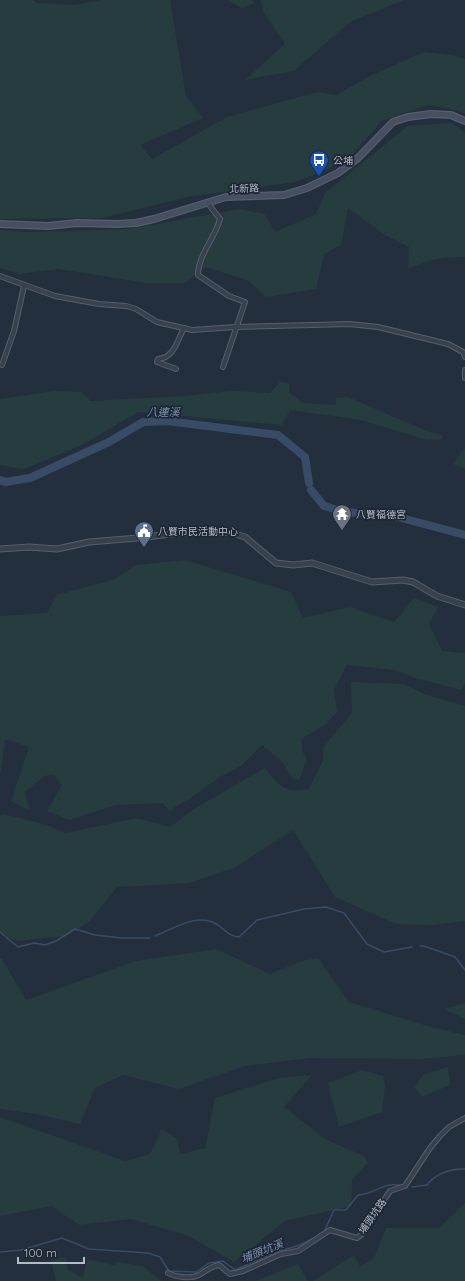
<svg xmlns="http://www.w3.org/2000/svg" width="465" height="1281" font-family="Quicksand,'Noto Sans TC',sans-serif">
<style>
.green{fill:#263c3f}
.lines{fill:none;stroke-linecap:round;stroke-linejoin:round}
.stream{stroke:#394c67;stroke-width:1.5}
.river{stroke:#394c67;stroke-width:8}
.minor-casing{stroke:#565f6c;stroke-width:6}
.tertiary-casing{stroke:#565f6c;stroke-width:7}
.secondary-casing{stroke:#565f6c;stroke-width:8}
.minor{stroke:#38414e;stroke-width:4}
.tertiary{stroke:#38414e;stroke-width:5}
.secondary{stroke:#465061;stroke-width:5.5}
.labels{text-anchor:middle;stroke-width:3.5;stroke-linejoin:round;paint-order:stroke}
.poi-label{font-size:10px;fill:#b4bcc9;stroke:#1d2633;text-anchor:start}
.street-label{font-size:10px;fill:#b4bcc9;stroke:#1d2633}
.water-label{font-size:11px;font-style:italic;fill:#7c92b1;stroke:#1d2633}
</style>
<rect width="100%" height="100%" fill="#242f3e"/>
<!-- green -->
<g class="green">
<polygon points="0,0 33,0 37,3 75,5 101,0 170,0 186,96 203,118 140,145 152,159 227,117 317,92 336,95 372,75 424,52 452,55 465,59 465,114 455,110 428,105 382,121 347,161 296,182 187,197 102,218 0,219"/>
<polygon points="227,0 252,0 254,3 242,8"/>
<polygon points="261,0 404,0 350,22 294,71 245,80 285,44 264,13"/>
<path d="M452 123 465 133V257C444 256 427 261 408 269L409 247 385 235 348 208 341 245 324 254 316 289 266 297 249 281 206 267 184 283H147L58 269 20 274 0 268V230L29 232 129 229 239 209 265 214 275 232 316 214 326 192 408 126Z"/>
<polygon points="280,382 289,383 290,393 303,403 336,405 336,398 348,397 427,431 442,435 443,439 427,440 361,420 290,410 282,425 138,412 84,444 24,469 0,465 0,399 54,391 81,392 91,401 184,396 232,391 270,393"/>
<polygon points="465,448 465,469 453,464"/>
<polygon points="185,560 291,592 303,618 350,607 394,622 414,598 438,607 429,624 442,651 465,653 465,683 461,690 419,679 394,670 347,665 334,689 337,712 325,725 301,739 302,751 307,759 299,780 292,778 283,763 262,745 241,766 220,777 189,799 176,806 170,812 163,803 116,805 69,820 47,811 62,785 53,774 45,776 25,792 29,810 11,801 29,747 5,739 0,776 0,616 47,613 57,595 115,579 136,565"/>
<path d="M351 682 404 684 424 694 465 706V921L433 925 396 924 335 897 293 830 236 867 189 883 117 887 90 921 66 936 17 941 0 933V816L3 814 43 824 66 833 136 818 170 827 194 809 265 768C277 786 287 794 309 789L323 761 324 746 352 713Z"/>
<polygon points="216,949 270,974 302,961 318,958 349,1002 431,1027 465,1035 465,1055 422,1059 310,1058 245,1066 179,1089 123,1075 95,1088 80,1124 36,1114 0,1109 0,959 2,959 26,1000 136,961"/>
<polygon points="465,1003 465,1019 444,1009"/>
<polygon points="448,1067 450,1085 422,1097 414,1087 423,1075"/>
<polygon points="362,1070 383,1076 385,1085 382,1112 339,1127 328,1083"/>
<polygon points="312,1075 284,1107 327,1140 364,1156 368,1163 352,1179 351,1206 285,1221 234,1262 189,1236 131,1219 79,1225 51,1206 0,1216 0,1117 125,1161 150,1154 162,1129 177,1139 180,1154 205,1148 215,1098 279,1078"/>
<polygon points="465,1203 465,1281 313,1281 354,1255 360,1267 374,1258 386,1228 439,1228"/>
<polygon points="65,1257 68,1270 83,1278 87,1259 113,1265 118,1262 143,1266 161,1281 56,1281 51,1260"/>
<polygon points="298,1264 308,1281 256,1281"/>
</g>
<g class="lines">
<!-- stream -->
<g class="stream">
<polyline points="0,932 18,947 34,943 45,945 56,941 75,929 95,935 122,938 150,938"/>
<path d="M155 936C175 928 198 912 218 925 226 931 229 936 239 937L257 920 304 909 326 907 344 913 367 944 384 952 412 947"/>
<polyline points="420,946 424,946 455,957 465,970"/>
<path d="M412 1187 427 1185C435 1174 451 1168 465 1169"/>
<path d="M324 1232 334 1210H346L358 1195C376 1194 380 1183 399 1185"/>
<polyline points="0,1252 21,1250 62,1238 89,1249 148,1253 160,1257 169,1271 196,1272 209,1263 223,1261 235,1270 279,1251 300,1245 318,1236"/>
</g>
<!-- river -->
<g class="river">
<polyline points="0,480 5,482 30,478 109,442 143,422 167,421 278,435 305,457 309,483"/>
<polyline points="311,490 324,506 345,512 394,516 465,535"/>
</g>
<defs>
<g id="minor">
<path d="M207 202 220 219C215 238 198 255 198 275L229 296 245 302 223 367"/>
<polyline points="0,276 55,296 99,304 126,306 136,309 157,322 192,330 235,327 349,324 378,327 448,344 463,352 465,357"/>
<polyline points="2,365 14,331 24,286"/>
<path d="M176 369 157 362 158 359C174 358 177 341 184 328"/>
<polyline points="465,370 465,378"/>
<path d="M168 1273C175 1277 191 1279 199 1275 206 1271 211 1266 219 1265L230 1274 243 1271 281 1254 298 1251 330 1230 357 1238 361 1235 390 1191 405 1186 430 1148 440 1136 449 1127 465 1118"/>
</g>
<polyline id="tertiary" points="0,549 29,547 57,549 89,542 138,538 179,533 229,532 245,537 276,563 293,565 312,563 372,582 403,580 413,582 437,596 465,605"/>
<polyline id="secondary" points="0,224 48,226 77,223 117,224 136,223 154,219 226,197 284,195 307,188 338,173 358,158 393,122 408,117 431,114 451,115 465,121"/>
</defs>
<!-- minor casing -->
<use href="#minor" class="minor-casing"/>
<!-- tertiary casing -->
<use href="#tertiary" class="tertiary-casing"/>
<!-- secondary casing -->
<use href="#secondary" class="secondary-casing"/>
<!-- minor -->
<use href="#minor" class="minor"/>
<!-- tertiary -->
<use href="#tertiary" class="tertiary"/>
<!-- secondary -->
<use href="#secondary" class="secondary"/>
</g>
<!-- icons -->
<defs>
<symbol id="bus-pin" viewBox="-11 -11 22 30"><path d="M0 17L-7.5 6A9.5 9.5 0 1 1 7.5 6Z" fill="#1a4fb4" stroke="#1d2633"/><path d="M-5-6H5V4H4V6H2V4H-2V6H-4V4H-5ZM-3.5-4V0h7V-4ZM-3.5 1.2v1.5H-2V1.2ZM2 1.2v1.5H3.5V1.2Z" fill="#fff"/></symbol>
<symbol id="temple-pin" viewBox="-11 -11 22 30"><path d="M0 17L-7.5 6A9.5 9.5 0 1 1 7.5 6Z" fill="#6b7280" stroke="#1d2633"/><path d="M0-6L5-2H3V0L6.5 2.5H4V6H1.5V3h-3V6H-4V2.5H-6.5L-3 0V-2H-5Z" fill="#fff"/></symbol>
<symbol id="civic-pin" viewBox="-11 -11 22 30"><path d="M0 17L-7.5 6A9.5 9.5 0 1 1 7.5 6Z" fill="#5c6f8a" stroke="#1d2633"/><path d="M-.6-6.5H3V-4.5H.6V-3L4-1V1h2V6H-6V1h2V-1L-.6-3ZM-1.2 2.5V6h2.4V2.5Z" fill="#fff"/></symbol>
</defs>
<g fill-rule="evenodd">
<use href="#bus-pin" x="308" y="149" width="22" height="30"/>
<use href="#temple-pin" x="331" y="503" width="22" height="30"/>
<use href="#civic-pin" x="133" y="520" width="22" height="30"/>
</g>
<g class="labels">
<!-- poi labels -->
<g class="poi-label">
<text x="333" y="164">公埔</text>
<text x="356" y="518">八賢福德宮</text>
<text x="158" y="535">八賢市民活動中心</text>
</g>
<!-- street labels -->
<g class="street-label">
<text transform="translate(244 188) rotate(-2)" y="4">北新路</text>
<text transform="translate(372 1216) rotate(-55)" y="4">埔頭坑路</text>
</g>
<!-- water labels -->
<g class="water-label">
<text transform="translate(163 412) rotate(1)" y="4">八連溪</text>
<text transform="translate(262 1251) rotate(-22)" y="4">埔頭坑溪</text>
</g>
</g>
<!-- scale -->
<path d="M18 1257v6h66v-6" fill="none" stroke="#b4bcc9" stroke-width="2"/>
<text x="24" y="1257" font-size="12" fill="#b4bcc9" stroke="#1d2633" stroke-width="3" paint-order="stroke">100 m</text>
</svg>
